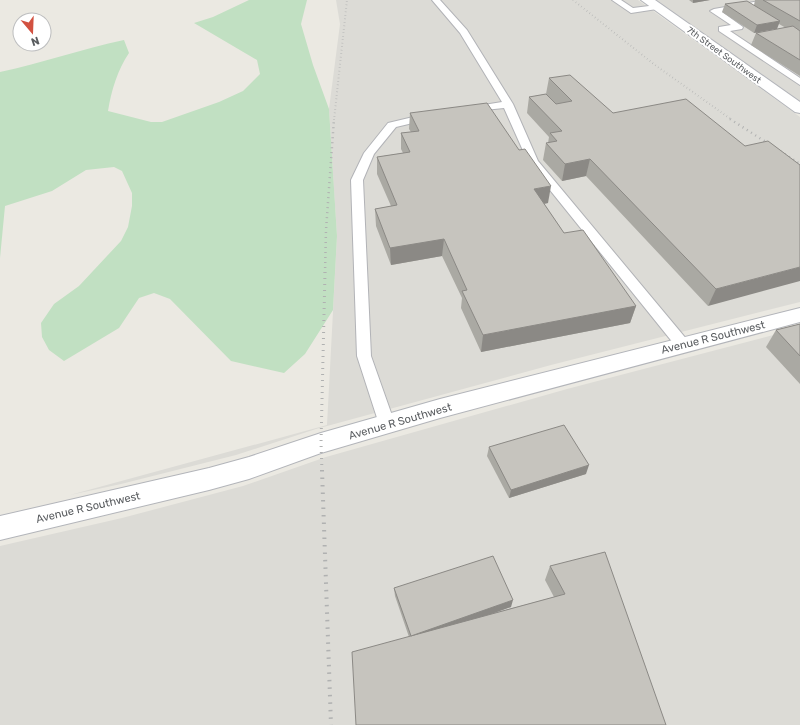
<svg xmlns="http://www.w3.org/2000/svg" width="800" height="725" font-family="Rubik,sans-serif">
<style>
.industrial{fill:#dcdbd6}
.green{fill:#c1e0c2}
.lines{fill:none;stroke-linecap:round;stroke-linejoin:round}
.lane-casing{stroke:#b2b3b7;stroke-width:2}
.secondary-casing{stroke:#b3b5ba;stroke-width:2}
.lane{fill:#fff;fill-rule:evenodd}
.secondary{fill:#fff;fill-rule:evenodd}
.rail-far3{stroke:#b0b1b1;stroke-width:2;stroke-dasharray:0.5 3;stroke-linecap:butt}
.rail-far2{stroke:#b0b1b1;stroke-width:2.5;stroke-dasharray:1 4;stroke-linecap:butt}
.rail-far1{stroke:#b0b1b1;stroke-width:3;stroke-dasharray:1 5;stroke-linecap:butt}
.rail{stroke:#b0b1b1;stroke-width:4;stroke-dasharray:1.5 6;stroke-linecap:butt}
.wall{fill:#aaa9a3}
.shaded-wall{fill:#8b8985}
.building{fill:#c6c4be;stroke:#8b8985}
.labels{text-anchor:middle;stroke-width:4;stroke-linejoin:round;paint-order:stroke}
.far-street-label{font-size:9px;fill:#5a5d60;stroke:#fff}
.street-label{font-size:11px;fill:#5a5d60;stroke:#fff}
</style>
<rect width="100%" height="100%" fill="#ebe9e2"/>
<!-- industrial -->
<g class="industrial">
<polygon points="336,0 638,0 800,117 800,302 551,365 316,429 236,455 121,484 70,495 327,425 337,236 329,109 340,24"/>
<polygon points="655,0 800,0 800,102"/>
<polygon points="800,328 800,725 0,725 0,546 122,518 243,486 326,457 567,389"/>
</g>
<!-- green -->
<path class="green" d="M249 0H307L301 24 313 65 329 109 337 236 333 310 305 354 284 373 231 361 170 299 154 293 139 298 119 328 64 361 49 350 42 337 41 323 54 304 79 286 121 241 128 227 132 206V193L122 171 114 167 86 170 52 191 5 206 0 258V72C42 63 82 49 124 40L129 53C118 69 111 91 108 111L151 122H162L219 102 243 91 260 74 257 60 194 23 213 17Z"/>
<g class="lines">
<defs>
<g id="lane">
<polygon points="432,0 440,0 467,30 513,104 538,161 688,341 690,345 688,349 683,350 678,349 529,164 504,108 465,112 464,110 465,108 502,102 460,33"/>
<polygon points="612,0 621,0 633,8 657,5 661,7 657,9 631,13"/>
<polygon points="765,0 783,0 779,2 722,12 743,27 742,29 730,31 800,78 800,85 719,31 719,27 731,25 710,11 714,9"/>
<polygon points="430,113 435,116 434,118 396,127 374,154 363,180 371,356 395,424 393,429 387,431 381,429 379,424 357,356 351,180 364,153 388,123"/>
</g>
<g id="secondary">
<polygon points="641,0 655,0 800,102 800,113 795,112"/>
<polygon points="800,308 800,322 440,418 321,453 249,479 209,490 0,540 0,516 209,468 249,457 321,433 440,399"/>
</g>
</defs>
<!-- lane casing -->
<use href="#lane" class="lane-casing"/>
<!-- secondary casing -->
<use href="#secondary" class="secondary-casing"/>
<!-- lane -->
<use href="#lane" class="lane"/>
<!-- secondary -->
<use href="#secondary" class="secondary"/>
<!-- rail-far3 -->
<g class="rail-far3">
<polyline points="573,0 655,65 732,120"/>
<polyline points="334,120 347,0"/>
</g>
<!-- rail-far2 -->
<g class="rail-far2">
<polyline points="730,119 800,164"/>
<polyline points="325,273 326,230 334,119"/>
</g>
<!-- rail-far1 -->
<polyline class="rail-far1" points="322,471 321,443 325,272"/>
<!-- rail -->
<polyline class="rail" points="322,470 331,725"/>
</g>
<!-- wall -->
<g class="wall">
<polygon points="689,0 710,0 693,3"/>
<polygon points="755,0 800,0 800,76 751,45 756,33 786,28 779,24 754,33 722,12 725,4 754,5"/>
<polygon points="549,78 613,113 745,146 800,165 708,306 586,176 562,181 543,160 546,143 548,143 549,137 527,113 529,97 546,94"/>
<polygon points="410,113 548,203 544,204 564,233 636,306 630,323 481,352 461,308 462,298 442,256 391,265 376,226 375,209 391,206 377,174 377,157 403,153 401,149 401,133 411,132 409,129"/>
<polygon points="800,324 800,384 766,347 776,330"/>
<polygon points="489,447 586,474 509,498 487,456"/>
<polygon points="550,566 666,725 409,637 395,596 394,588 511,607 494,613 554,597 545,580"/>
</g>
<!-- shaded-wall -->
<g class="shaded-wall">
<polygon points="693,0 710,0 693,3"/>
<polygon points="780,21 777,29 754,33 757,25"/>
<polygon points="590,159 586,176 562,181 565,164"/>
<polygon points="551,186 548,203 531,206 534,189"/>
<polygon points="444,239 442,256 391,265 390,248"/>
<polygon points="800,267 800,281 708,306 716,289"/>
<polygon points="636,306 630,323 481,352 483,335"/>
<polygon points="589,465 586,474 509,498 511,490"/>
<polygon points="513,600 511,607 411,643 411,636"/>
</g>
<!-- building -->
<g class="building">
<polygon points="763,0 800,0 800,21"/>
<polygon points="747,1 780,21 757,25 725,4"/>
<polygon points="793,26 800,31 800,60 756,33"/>
<polygon points="570,75 613,113 686,99 745,146 768,141 800,165 800,267 716,289 590,159 565,164 546,143 557,141 550,133 562,131 529,97 546,94 556,104 572,101 549,78"/>
<polygon points="487,103 519,150 525,149 551,186 534,189 564,233 583,230 636,306 483,335 462,291 467,290 444,239 390,248 375,209 397,205 377,157 410,152 401,133 419,131 410,113"/>
<polygon points="800,324 800,356 776,330"/>
<polygon points="564,425 589,465 511,490 489,447"/>
<polygon points="605,552 666,725 356,725 352,652 565,594 550,566"/>
<polygon points="493,556 513,600 411,636 394,588"/>
</g>
<g class="labels">
<!-- far-street labels -->
<g class="far-street-label">
<text transform="translate(724 55) rotate(36)" y="3">7th Street Southwest</text>
</g>
<!-- street labels -->
<g class="street-label">
<text transform="translate(713 337) rotate(-14)" y="4">Avenue R Southwest</text>
<text transform="translate(400 421) rotate(-16)" y="4">Avenue R Southwest</text>
<text transform="translate(88 507) rotate(-13)" y="4">Avenue R Southwest</text>
</g>
</g>
<!-- north arrow -->
<g transform="translate(32 32) rotate(161)"><circle r="19" fill="#ffffff" stroke="#bdbebf"/>
<path d="M0-3L7 15L0 10L-7 15Z" fill="#d25140"/>
<text y="-6" font-size="11" font-weight="bold" text-anchor="middle" fill="#5a5d60">N</text>
</g>
</svg>
